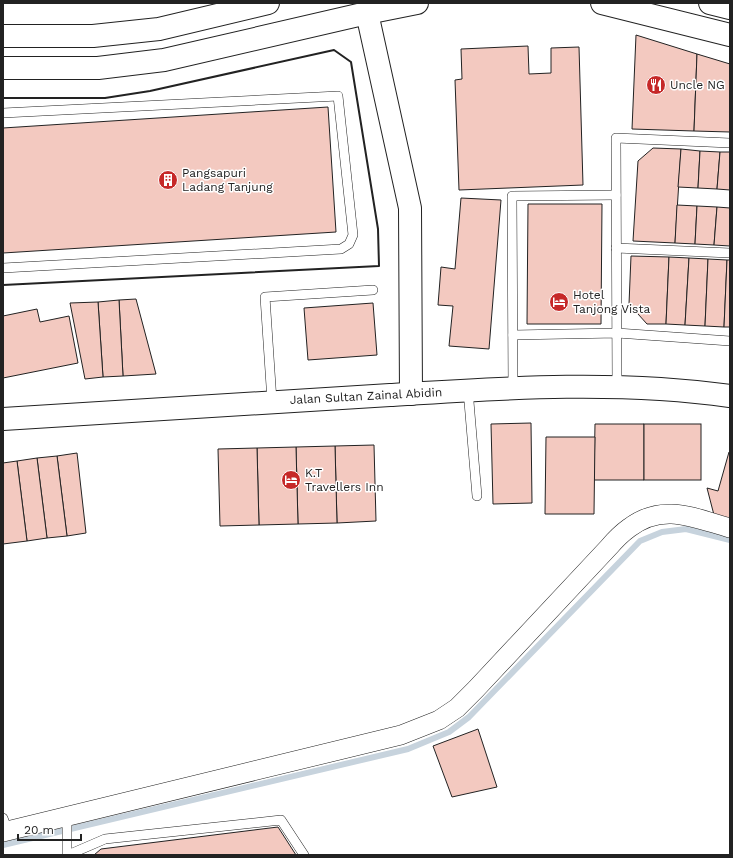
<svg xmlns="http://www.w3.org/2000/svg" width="733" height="858" font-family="'Work Sans',sans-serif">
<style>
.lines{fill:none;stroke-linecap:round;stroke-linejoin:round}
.stream{stroke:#c7d3dd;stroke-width:6}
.building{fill:#f3c9c0;stroke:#222}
.service-casing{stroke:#222;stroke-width:10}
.minor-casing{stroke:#222;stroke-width:20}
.tertiary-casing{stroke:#222;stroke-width:24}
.primary-casing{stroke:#222;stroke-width:24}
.service{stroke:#fff;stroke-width:9}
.minor{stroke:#fff;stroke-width:19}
.tertiary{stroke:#fff;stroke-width:22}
.primary{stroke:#fff;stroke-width:22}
.wall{stroke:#222;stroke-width:2}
.labels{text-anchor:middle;stroke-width:3;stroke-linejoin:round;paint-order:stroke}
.poi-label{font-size:12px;fill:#222;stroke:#fff;text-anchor:start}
.street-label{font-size:12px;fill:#222;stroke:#fff}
</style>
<rect width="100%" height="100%" fill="#fff"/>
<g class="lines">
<!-- stream -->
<polyline class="stream" points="3,845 408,749 449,732 469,717 640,541 662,532 686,529 730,540"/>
</g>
<!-- building -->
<g class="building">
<polygon points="636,35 697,54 694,131 632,129"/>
<polygon points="528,46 529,74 551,73 551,48 579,47 583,185 459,190 455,80 462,79 461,49"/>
<polygon points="697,54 730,64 730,132 694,131"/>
<polygon points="328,107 336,232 3,253 3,128"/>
<polygon points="653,148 681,149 675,243 633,241 638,161"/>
<polygon points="681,149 700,151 698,188 678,187"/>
<polygon points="700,151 720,152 717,189 698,188"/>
<polygon points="720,152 730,152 730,190 717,189"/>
<polygon points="461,198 501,200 489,349 449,346 453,306 438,305 441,267 455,269"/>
<polygon points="528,204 602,204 601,324 527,324"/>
<polygon points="677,205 697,206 695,244 675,243"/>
<polygon points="697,206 717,207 714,245 695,244"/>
<polygon points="717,207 730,208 730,246 714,245"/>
<polygon points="631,256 669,257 666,324 647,324 629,304"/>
<polygon points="669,257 689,258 685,325 666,324"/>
<polygon points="689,258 708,259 705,326 685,325"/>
<polygon points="708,259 727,260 724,327 705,326"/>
<polygon points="727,260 730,260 730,327 724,327"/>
<polygon points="136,299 156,374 123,376 119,300"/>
<polygon points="119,300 123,376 103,377 98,302"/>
<polygon points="98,302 103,377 85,379 70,303"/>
<polygon points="373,303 377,355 308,360 304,308"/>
<polygon points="37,309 40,322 69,316 78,363 3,378 3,316"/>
<polygon points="531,423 532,503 493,504 491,424"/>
<polygon points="595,424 644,424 644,480 594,480"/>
<rect x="644" y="424" width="57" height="56"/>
<polygon points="546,437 595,437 594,514 545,514"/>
<polygon points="374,445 376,521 337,523 335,446"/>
<polygon points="335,446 337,523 298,524 296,447"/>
<polygon points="296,447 298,524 259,525 257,448"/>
<polygon points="257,448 259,525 220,526 218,449"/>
<polygon points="729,452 730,452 730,519 714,515 707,488 718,491"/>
<polygon points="77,453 86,533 67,536 57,456"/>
<polygon points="57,456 67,536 47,538 37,458"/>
<polygon points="37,458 47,538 27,541 17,461"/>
<polygon points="17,461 27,541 3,544 3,463"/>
<polygon points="478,729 497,787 452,797 433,746"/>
<polygon points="278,827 296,855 94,855 101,849"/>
</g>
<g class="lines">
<defs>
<g id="service">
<polyline points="3,113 338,96 353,235 349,244 341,249 3,268"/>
<polyline points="616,248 730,253"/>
<polyline points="513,335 617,333 730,341"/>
<polyline points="617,387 616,138 730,143"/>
<polyline points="513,388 512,196 616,195"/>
<polyline points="468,390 477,496"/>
<polyline points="272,401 265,297 373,290"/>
<polyline points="67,817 67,855"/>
<polyline points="3,818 8,831"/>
<polyline points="68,855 105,839 281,820 304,855"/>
</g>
<path id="minor" d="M3 832 401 735 439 720 457 708 476 689 609 547C615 540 622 533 629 528 663 502 694 518 730 528"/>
<g id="tertiary">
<polyline points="367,13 410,208 411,394"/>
<path d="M3 419C132 410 261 402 390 395 503 388 617 380 730 396"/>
</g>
<g id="primary">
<polyline points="602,3 730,35"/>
<polyline points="710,3 730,8"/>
<polyline points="3,36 93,36 159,29 268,3"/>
<polyline points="3,68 98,68 164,60 367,13 417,3"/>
</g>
</defs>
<!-- service casing -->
<use href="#service" class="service-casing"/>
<!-- minor casing -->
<use href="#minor" class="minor-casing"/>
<!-- tertiary casing -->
<use href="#tertiary" class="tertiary-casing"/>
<!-- primary casing -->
<use href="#primary" class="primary-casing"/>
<!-- service -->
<use href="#service" class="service"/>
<!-- minor -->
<use href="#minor" class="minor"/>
<!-- tertiary -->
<use href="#tertiary" class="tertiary"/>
<!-- primary -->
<use href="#primary" class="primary"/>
<!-- wall -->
<polyline class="wall" points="3,98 105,98 150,91 334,50 351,62 378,229 379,266 3,285"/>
</g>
<!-- icons -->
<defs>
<symbol id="restaurant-disc" viewBox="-11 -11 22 22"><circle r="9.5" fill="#c62828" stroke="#fff"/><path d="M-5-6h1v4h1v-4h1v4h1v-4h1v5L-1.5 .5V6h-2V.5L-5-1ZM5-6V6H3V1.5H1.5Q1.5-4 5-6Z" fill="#fff"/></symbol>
<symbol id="building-disc" viewBox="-11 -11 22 22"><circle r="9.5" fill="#c62828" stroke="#fff"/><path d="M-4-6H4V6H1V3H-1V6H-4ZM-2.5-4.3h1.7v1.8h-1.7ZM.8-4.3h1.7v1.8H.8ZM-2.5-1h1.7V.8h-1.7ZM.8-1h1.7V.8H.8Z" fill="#fff"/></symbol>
<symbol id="hotel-disc" viewBox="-11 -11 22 22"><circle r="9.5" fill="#c62828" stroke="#fff"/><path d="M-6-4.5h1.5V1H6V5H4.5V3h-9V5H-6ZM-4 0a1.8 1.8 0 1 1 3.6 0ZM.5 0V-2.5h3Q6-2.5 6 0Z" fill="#fff"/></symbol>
</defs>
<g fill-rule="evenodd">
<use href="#restaurant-disc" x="645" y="74" width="22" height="22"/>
<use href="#building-disc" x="157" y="169" width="22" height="22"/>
<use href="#hotel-disc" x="548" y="291" width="22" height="22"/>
<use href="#hotel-disc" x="280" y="469" width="22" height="22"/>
</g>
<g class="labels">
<!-- poi labels -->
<g class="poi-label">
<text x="670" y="89">Uncle NG</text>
<text x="182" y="177">Pangsapuri<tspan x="182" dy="14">Ladang Tanjung</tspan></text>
<text x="573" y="299">Hotel<tspan x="573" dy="14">Tanjong Vista</tspan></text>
<text x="305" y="477">K.T<tspan x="305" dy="14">Travellers Inn</tspan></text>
</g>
<!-- street labels -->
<g class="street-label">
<text transform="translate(366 396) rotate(-3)" y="4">Jalan Sultan Zainal Abidin</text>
</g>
</g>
<!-- border -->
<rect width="733" height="858" fill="none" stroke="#222222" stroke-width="8"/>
<!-- scale -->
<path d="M18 834v6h63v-6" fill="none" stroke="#222222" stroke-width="2"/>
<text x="24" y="834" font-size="12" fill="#222222" stroke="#ffffff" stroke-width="3" paint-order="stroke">20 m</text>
</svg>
